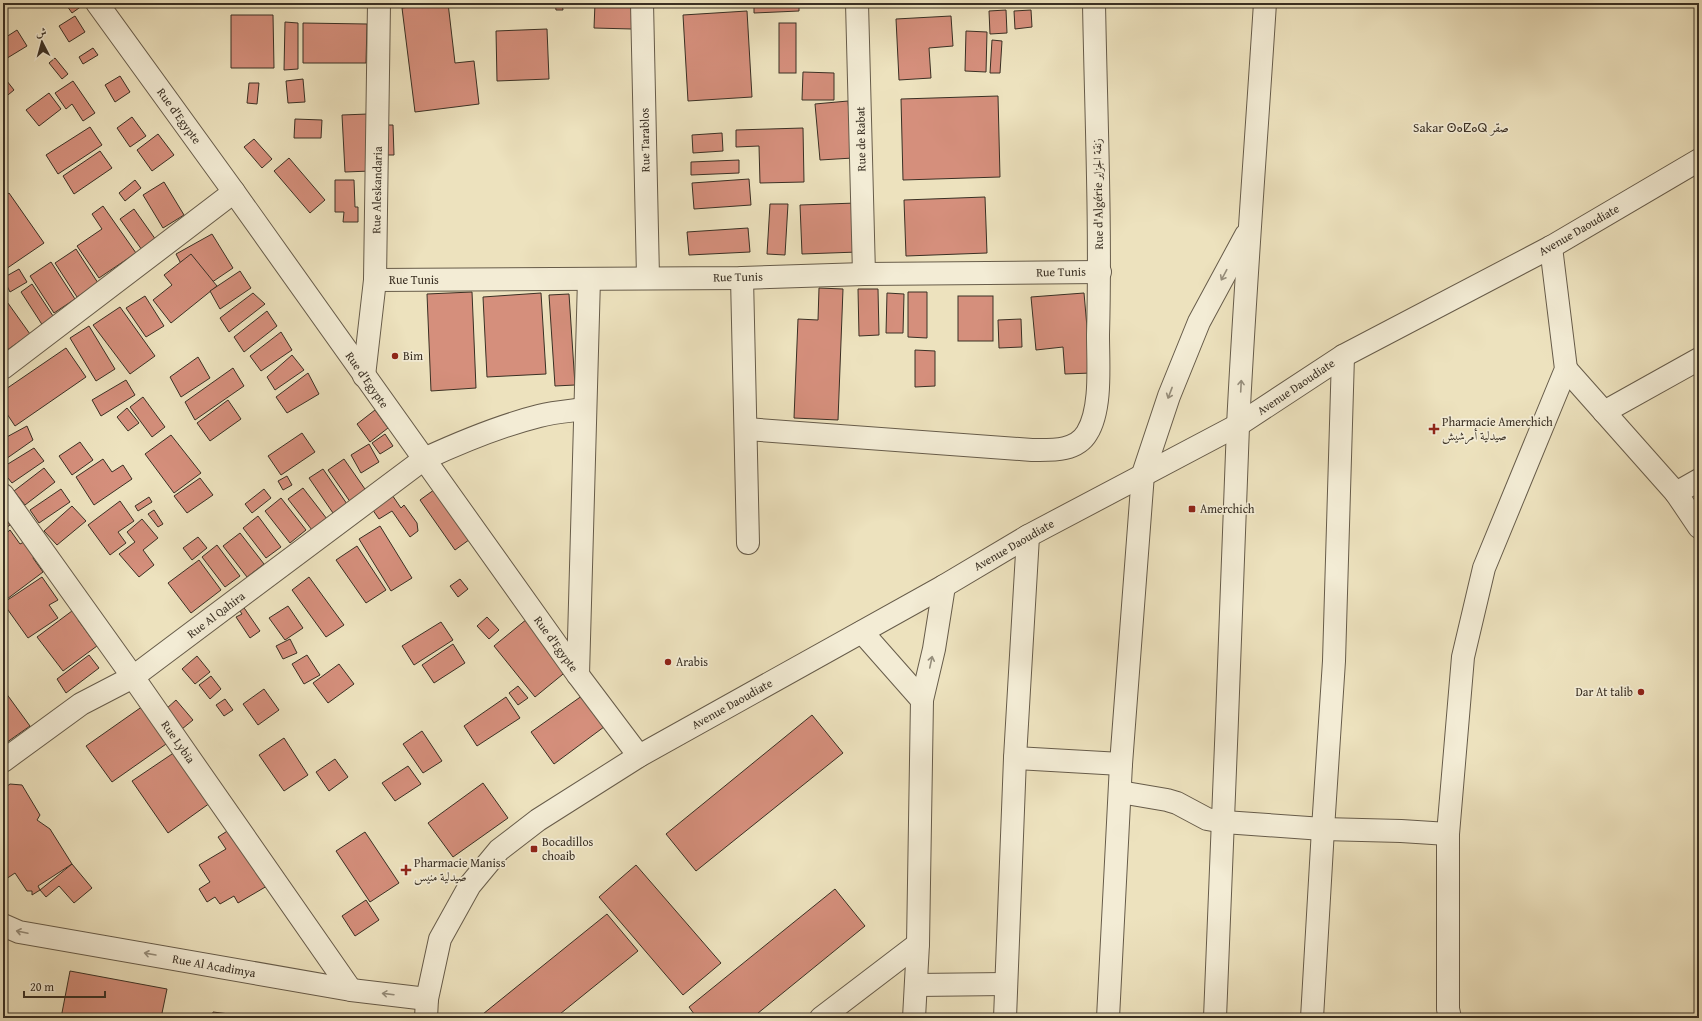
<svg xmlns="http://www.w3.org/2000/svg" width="1702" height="1021" font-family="'Gentium Book Plus',Amiri,'Noto Sans Tifinagh',serif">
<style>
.building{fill:#d58f7c;stroke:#3a3024}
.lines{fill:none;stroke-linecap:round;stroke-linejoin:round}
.minor-casing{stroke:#675c4a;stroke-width:24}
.minor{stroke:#f3ecd5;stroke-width:22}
.oneway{stroke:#968e7c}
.poi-dot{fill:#8f2418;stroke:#f3ecd5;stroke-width:1.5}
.labels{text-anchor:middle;stroke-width:3.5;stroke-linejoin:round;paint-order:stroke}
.street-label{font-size:12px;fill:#3a3024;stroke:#f3ecd5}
.poi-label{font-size:12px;fill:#3a3024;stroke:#f3ecd5;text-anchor:start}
.neighbourhood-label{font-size:13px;fill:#3a3024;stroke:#f3ecd5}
</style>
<rect width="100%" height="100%" fill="#ede2be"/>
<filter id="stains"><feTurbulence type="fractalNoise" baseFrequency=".005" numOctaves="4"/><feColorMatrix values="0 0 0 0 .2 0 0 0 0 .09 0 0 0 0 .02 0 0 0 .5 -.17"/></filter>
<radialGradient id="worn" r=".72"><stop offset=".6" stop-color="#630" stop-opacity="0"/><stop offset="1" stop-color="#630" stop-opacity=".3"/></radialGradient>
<!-- building -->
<g class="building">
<polygon points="65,3 86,3 72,13"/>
<polygon points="441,3 448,3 455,63 474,61 479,104 415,112 402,8"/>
<polygon points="555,3 562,3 563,10 556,10"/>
<polygon points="595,3 633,3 632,29 594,28"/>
<polygon points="754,3 799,3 799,11 754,13"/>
<polygon points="1006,10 1007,33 990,34 989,11"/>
<polygon points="1031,10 1032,27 1015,29 1014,11"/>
<polygon points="747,11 752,97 688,101 683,15"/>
<polygon points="231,15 273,15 274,68 231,68"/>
<polygon points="75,16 85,32 69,42 59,26"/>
<polygon points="951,16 953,46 929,48 931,78 899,80 896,19"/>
<polygon points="285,22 298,23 298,69 284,70"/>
<polygon points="303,23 367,24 366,63 303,63"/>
<rect x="779" y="23" width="17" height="50"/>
<polygon points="547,29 549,79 497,81 496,31"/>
<polygon points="17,30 27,46 4,60 3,39"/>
<polygon points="966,31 987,32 986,72 965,71"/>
<polygon points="992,40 1002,41 1000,73 990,73"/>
<polygon points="93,48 98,55 83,64 79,57"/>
<polygon points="55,58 68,74 62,79 49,63"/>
<polygon points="803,72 834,73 834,100 802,100"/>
<polygon points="3,76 14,90 3,99"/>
<polygon points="120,76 130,92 115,102 105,85"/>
<polygon points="303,79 305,102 288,103 286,81"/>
<polygon points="73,81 95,113 83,121 72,104 66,109 55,93"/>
<polygon points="249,83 259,83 257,104 247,103"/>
<polygon points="49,93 61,109 39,126 26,110"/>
<polygon points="998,96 1000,177 903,180 901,99"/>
<polygon points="848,101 853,158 820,160 815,104"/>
<polygon points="368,114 371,171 345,172 342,115"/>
<polygon points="132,117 146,136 130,147 117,128"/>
<polygon points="295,119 322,120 321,138 294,138"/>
<polygon points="380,125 393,125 394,155 381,155"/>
<polygon points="90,127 102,145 58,174 46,155"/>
<polygon points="803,128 804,182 760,183 759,146 736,147 736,130"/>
<polygon points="722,133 723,151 693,153 692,135"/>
<polygon points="158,134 174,155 152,171 137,150"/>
<polygon points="254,139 272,159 262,168 244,147"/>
<polygon points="100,151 112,168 74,194 63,176"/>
<polygon points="289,158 325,200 310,213 274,171"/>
<polygon points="739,160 739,173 691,175 691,162"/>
<polygon points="749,179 751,205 694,209 692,183"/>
<polygon points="135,180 141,188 125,201 119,193"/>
<polygon points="335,180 354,180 355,207 358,207 358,222 343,222 344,212 335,212"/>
<polygon points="164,182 184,215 163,228 143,195"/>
<polygon points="9,193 44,243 3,271 3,197"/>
<polygon points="985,197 987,253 906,256 904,200"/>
<polygon points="856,203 858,252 802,254 800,205"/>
<polygon points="770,204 788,204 785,255 767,254"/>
<polygon points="103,206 136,253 99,278 77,246 102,229 92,214"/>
<polygon points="134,209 156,240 142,250 120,219"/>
<polygon points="748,228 750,252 689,255 687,232"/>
<polygon points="212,234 233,268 196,293 176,254"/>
<polygon points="76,249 98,283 77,297 55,263"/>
<polygon points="191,254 217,286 171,323 153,300 172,285 164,275"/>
<polygon points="51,262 75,299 54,313 30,276"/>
<polygon points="19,269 27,282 10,292 3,278"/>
<polygon points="240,271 251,288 220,309 210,291"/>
<polygon points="32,284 55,319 43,326 21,292"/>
<polygon points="819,288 843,289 838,420 794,418 798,319 818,320"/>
<polygon points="858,289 878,289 879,335 859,336"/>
<polygon points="472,292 476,388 431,391 427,294"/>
<polygon points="908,292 927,292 927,338 908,337"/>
<polygon points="253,293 265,304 229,332 220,318"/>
<polygon points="541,293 546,374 487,377 483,297"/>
<polygon points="887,293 904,294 903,333 886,333"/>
<polygon points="1084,293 1091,373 1065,374 1063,347 1036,350 1031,297"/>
<polygon points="569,294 575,385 555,386 549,295"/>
<polygon points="145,296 164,326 146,337 126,308"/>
<rect x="958" y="296" width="35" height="45"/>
<polygon points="5,299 30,334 3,353 3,301"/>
<polygon points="120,307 155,356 130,374 93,325"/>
<polygon points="267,311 277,326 244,352 234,337"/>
<polygon points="1021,319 1022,347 999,348 998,320"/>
<polygon points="89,326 115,369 96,381 70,338"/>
<polygon points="281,332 292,350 261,371 250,356"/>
<polygon points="66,348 86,377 15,426 3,408 3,391"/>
<polygon points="915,350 935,351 935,386 915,387"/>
<polygon points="292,355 304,370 275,390 267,377"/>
<polygon points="198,357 210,378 181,397 170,377"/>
<polygon points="233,368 244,386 195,420 185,402"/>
<polygon points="308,373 319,394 287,413 276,397"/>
<polygon points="126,380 135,395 101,416 92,400"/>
<polygon points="143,397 165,427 152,437 130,407"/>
<polygon points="228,400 241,419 210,441 197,423"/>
<polygon points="127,408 139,423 128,431 117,417"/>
<polygon points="375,410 388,428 370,442 357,424"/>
<polygon points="27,426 33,440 3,461 3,439"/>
<polygon points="302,433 315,452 281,475 268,456"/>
<polygon points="385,434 393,446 380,454 372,443"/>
<polygon points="171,435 201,473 174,493 145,454"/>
<polygon points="80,442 93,460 72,475 59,456"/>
<polygon points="369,444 379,462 361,473 351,455"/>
<polygon points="34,448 44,461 12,483 3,472 3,467"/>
<polygon points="103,459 112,472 123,465 132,479 94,505 76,477"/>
<polygon points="344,459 367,492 351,503 328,470"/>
<polygon points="44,468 55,482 25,505 14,491"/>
<polygon points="323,469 347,504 333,513 309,478"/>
<polygon points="287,476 292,485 283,490 278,481"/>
<polygon points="200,478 213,495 187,513 174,496"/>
<polygon points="438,487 473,537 455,550 420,500"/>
<polygon points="303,488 327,519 312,530 288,499"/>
<polygon points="61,489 70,502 39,523 30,510"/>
<polygon points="264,489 271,498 252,513 245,504"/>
<polygon points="390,492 401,508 404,505 417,523 418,531 410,537 392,511 379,519 370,506"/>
<polygon points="149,497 152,502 138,511 135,506"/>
<polygon points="281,498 306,530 290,543 265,511"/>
<polygon points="120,501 134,521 118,532 126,543 110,555 88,525"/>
<polygon points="72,506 86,521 57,545 44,531"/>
<polygon points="154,510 163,524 158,527 148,514"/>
<polygon points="3,515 10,525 3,530"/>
<polygon points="258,516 281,547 266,558 243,528"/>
<polygon points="142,519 158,538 143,550 154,565 139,577 119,554 135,542 127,532"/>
<polygon points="380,526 412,578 391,591 359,539"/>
<polygon points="10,530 20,544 26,541 35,554 33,558 43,572 3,602 3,536"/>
<polygon points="240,533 264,564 247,577 223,546"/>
<polygon points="198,537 207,548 192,560 183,548"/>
<polygon points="217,545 240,576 225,587 202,557"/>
<polygon points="357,546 386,590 366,603 336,560"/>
<polygon points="199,560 221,590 191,613 168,583"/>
<polygon points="42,577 58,600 49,605 58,618 28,638 3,603"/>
<polygon points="309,577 344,625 326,637 292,590"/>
<polygon points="460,579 468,589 458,597 450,586"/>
<polygon points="240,602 260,631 250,638 236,617 242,614 236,605"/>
<polygon points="288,606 303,628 285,640 269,618"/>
<polygon points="76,608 82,616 78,620 97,646 63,671 37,637"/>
<polygon points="487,617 499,630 489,639 477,626"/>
<polygon points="527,619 568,670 535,697 494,646"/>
<polygon points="441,622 453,640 414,665 402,646"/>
<polygon points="290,639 297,653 283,659 276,646"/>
<polygon points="453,644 465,663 434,683 422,665"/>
<polygon points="89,655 99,668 66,693 57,679"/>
<polygon points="307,655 320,675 304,684 292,664"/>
<polygon points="197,656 210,672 195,684 182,669"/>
<polygon points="339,664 354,684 328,703 313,683"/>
<polygon points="211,676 221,689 210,699 199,685"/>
<polygon points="518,686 528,698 518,705 509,693"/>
<polygon points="3,689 30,726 3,745"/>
<polygon points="264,689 279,710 258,725 243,704"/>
<polygon points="586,693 608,724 554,764 531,732"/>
<polygon points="506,697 520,718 477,746 464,726"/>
<polygon points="225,699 233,710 224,716 216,705"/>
<polygon points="176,700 193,720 182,729 166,709"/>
<polygon points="143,706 169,742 112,782 86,746"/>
<polygon points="812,715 843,753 696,871 666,834"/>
<polygon points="422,731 442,761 423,773 403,744"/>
<polygon points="284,738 308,775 284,791 259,755"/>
<polygon points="175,752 210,803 168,833 132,781"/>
<polygon points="335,759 348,777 329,791 316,772"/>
<polygon points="408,766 421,784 395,801 382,783"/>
<polygon points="483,783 508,818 453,857 428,823"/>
<polygon points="10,784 22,785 40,815 37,820 50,829 72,864 38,886 40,890 32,895 32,891 27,891 15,873 6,879 3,875 3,789"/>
<polygon points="232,828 267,886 238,903 234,896 220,904 215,897 207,902 199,889 210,882 199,865 226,849 218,837"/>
<polygon points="365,832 399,883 370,902 336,851"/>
<polygon points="72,864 92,888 74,903 59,886 46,897 40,890"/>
<polygon points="636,865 721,963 683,995 599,897"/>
<polygon points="835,889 865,926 752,1018 697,1018 689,1007"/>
<polygon points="366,900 379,920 355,936 342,916"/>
<polygon points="607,914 638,951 555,1018 478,1018"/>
<polygon points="70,971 167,989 161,1018 61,1018"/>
<polygon points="213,1012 262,1018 212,1018"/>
</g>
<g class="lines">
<defs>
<g id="minor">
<polyline points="97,3 234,192 578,675 639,756"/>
<polyline points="642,3 648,277"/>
<polyline points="857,3 864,274"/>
<polyline points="742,278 748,543"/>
<polyline points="375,280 742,278 864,274 1100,272"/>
<polyline points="3,368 234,192"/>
<polyline points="1566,369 1676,493 1699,527"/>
<polyline points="364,376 375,280 379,3"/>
<polyline points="1604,412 1699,359"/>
<path d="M746 429 1032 450C1050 450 1076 452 1087 433 1102 409 1098 364 1098 335 1101 225 1096 114 1094 3"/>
<polyline points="1676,493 1699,480"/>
<polyline points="3,495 133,677 351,990"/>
<polyline points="862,632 922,700"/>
<polyline points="578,675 589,279"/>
<polyline points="1015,758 1121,764"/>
<path d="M3 761 81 704 133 677 424 459C461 442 499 426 539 416 554 412 570 411 585 409"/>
<polyline points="1120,792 1167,800 1177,803 1207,819 1224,822 1323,829 1401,831 1448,834"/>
<polyline points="3,925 19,932 351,990 427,999"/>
<polyline points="916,985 1006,984"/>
<polyline points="426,1018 427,999 440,939 470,885 499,850 538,820 639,756 944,586 1028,536 1238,425 1343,356 1551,247 1699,160"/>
<polyline points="821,1018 918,944"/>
<polyline points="914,1018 918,944 922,700 934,649 944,586"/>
<polyline points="1005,1018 1015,758 1028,536"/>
<polyline points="1108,1018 1121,764 1143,474 1169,396 1199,322 1246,235"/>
<path d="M1215 1018C1224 821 1230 623 1238 426 1245 285 1256 144 1265 3"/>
<polyline points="1312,1018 1323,829 1334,661 1343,356"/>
<polyline points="1450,1018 1448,1009 1448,834 1463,657 1484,568 1566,369 1551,247"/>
</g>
</defs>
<!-- minor casing -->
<use href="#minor" class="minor-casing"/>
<!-- minor -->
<use href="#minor" class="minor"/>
</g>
<!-- one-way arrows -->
<defs><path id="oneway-shaft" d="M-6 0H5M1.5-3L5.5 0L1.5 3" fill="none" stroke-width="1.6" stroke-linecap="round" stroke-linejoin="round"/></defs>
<g class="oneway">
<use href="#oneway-shaft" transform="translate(1224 275) rotate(118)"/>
<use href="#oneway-shaft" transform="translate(1241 386) rotate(-87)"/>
<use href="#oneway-shaft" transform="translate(1170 393) rotate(111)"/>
<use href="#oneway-shaft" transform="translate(931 662) rotate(-78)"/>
<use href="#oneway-shaft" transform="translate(22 932) rotate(-168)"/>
<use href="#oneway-shaft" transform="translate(150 954) rotate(-170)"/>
<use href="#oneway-shaft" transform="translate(388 994) rotate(-173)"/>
</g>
<!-- markers -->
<g class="poi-dot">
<circle cx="395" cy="356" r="4"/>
<path d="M1432 423h4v4h4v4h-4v4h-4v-4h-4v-4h4z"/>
<rect x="1188" y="505" width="8" height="8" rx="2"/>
<circle cx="668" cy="662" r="4"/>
<circle cx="1641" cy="692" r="4"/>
<rect x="530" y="845" width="8" height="8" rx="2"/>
<path d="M404 864h4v4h4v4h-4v4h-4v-4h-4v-4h4z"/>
</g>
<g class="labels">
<!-- street labels -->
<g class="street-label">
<text transform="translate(179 116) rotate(54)" y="4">Rue d'Egypte</text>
<text transform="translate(861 139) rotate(-91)" y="4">Rue de Rabat</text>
<text transform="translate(645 140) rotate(-91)" y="4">Rue Tarablos</text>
<text transform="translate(377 190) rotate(-89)" y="4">Rue Aleskandaria</text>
<text transform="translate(1098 194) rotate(-91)" y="4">Rue d'Algérie زنقة الجزاير</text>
<text transform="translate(1579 230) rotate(-30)" y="4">Avenue Daoudiate</text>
<text transform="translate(1061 272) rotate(-1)" y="4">Rue Tunis</text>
<text transform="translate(738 277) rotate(-1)" y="4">Rue Tunis</text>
<text x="414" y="284">Rue Tunis</text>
<text transform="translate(367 380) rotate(55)" y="4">Rue d'Egypte</text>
<text transform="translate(1296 387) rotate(-34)" y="4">Avenue Daoudiate</text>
<text transform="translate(1014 545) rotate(-30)" y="4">Avenue Daoudiate</text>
<text transform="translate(216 615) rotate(-37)" y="4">Rue Al Qahira</text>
<text transform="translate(556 644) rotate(54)" y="4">Rue d'Egypte</text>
<text transform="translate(732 704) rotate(-29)" y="4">Avenue Daoudiate</text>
<text transform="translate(178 742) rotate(55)" y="4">Rue Lybia</text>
<text transform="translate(214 966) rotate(10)" y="4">Rue Al Acadimya</text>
</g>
<!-- poi labels -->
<g class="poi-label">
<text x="403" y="360">Bim</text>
<text x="1442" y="426">Pharmacie Amerchich<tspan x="1442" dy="14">صيدلية أمرشيش</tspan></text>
<text x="1200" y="513">Amerchich</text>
<text x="676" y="666">Arabis</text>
<text x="1633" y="696" text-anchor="end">Dar At talib</text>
<text x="542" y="846">Bocadillos<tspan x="542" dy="14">choaib</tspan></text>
<text x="414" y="867">Pharmacie Maniss<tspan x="414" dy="14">صيدلية منيس</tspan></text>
</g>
<!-- neighbourhood labels -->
<g class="neighbourhood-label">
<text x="1461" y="132">Sakar ⵙⴰⵇⴰⵕ صقر</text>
</g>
</g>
<!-- margin -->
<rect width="1702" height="1021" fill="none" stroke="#ede2be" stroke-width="16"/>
<rect x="4" y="4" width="1694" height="1013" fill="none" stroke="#3a3024" stroke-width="2"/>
<rect x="8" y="8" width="1686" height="1005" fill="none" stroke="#3a3024"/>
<!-- north arrow -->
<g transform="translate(42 42) rotate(354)" stroke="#f3ecd5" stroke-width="3" paint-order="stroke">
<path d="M0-3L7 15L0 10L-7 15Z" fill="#3a3024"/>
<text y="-6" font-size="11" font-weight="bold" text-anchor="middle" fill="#3a3024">ش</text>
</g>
<!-- scale -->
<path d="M24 991v6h81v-6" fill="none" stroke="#3a3024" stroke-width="2"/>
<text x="30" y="991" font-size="12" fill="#3a3024" stroke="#f3ecd5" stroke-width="3" paint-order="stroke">20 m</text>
<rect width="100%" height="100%" filter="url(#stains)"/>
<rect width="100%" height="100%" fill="url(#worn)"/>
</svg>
